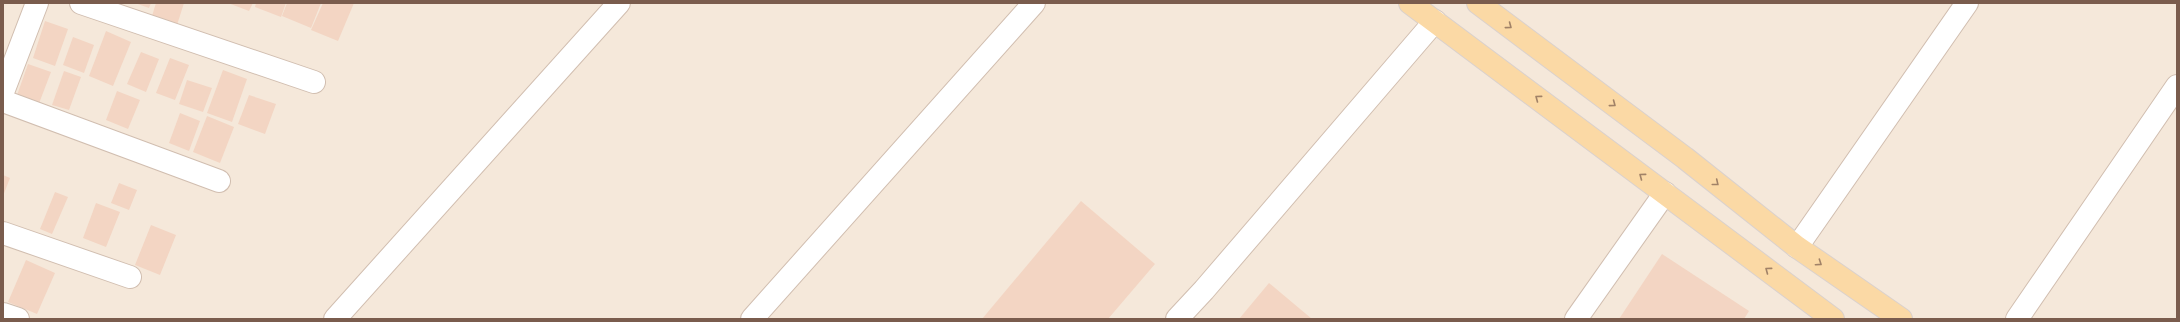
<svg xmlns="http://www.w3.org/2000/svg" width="2180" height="322" font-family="Overpass,sans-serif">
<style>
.residential{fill:#f5e8da}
.building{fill:#f3d5c3}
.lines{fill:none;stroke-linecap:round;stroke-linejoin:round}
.minor-casing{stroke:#d1beb0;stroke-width:24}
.major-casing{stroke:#dad1cd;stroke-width:24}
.minor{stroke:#fff;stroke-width:22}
.major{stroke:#fbd9a5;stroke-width:22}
.oneway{stroke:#a18267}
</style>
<rect width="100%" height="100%" fill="#fdf6ec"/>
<!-- residential -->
<rect class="residential" x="3" y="3" width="2174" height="316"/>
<!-- building -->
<g class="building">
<polygon points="135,3 151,3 149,8"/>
<polygon points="156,3 184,3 177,25 152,16"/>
<polygon points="228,3 253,3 249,11"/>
<polygon points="256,3 286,3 281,17 255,7"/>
<polygon points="287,3 321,3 311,28 282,16"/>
<polygon points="323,3 354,3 338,41 311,30"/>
<polygon points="45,21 68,29 55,66 33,58"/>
<polygon points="106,31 131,42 113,86 89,76"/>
<polygon points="73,37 94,45 84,73 63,65"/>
<polygon points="141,52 159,59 146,92 127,84"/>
<polygon points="170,58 189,65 175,100 156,93"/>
<polygon points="28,64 51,72 38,106 16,98"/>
<polygon points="223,70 247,79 232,122 207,113"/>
<polygon points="64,71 81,77 69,110 52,105"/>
<polygon points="187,80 212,88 203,112 179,104"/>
<polygon points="117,91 140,100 128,129 106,120"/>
<polygon points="249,95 276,104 265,134 238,124"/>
<polygon points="180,113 200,121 189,151 169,143"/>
<polygon points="207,116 234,127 220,163 193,152"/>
<polygon points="3,175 10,178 3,196"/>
<polygon points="119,183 137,190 129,210 111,203"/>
<polygon points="55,192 68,197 52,234 40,229"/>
<polygon points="1081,201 1155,264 1108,319 982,319"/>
<polygon points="96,203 120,212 106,247 83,238"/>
<polygon points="151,225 176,235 160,275 135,265"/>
<polygon points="1662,254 1749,311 1744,319 1619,319"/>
<polygon points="26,260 55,273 37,314 8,302"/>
<polygon points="1269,283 1312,319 1239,319"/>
</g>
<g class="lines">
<defs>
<g id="minor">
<polyline points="81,3 314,82"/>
<polyline points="3,92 37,3"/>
<polyline points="3,101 219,181"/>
<polyline points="3,233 130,277"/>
<polyline points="1797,247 1967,3"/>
<polyline points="3,314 18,319"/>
<polyline points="335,319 619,3"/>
<polyline points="752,319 1034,3"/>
<polyline points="1177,319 1204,290 1435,21"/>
<polyline points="1576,319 1665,193"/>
<polyline points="2017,319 2177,86"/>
</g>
<g id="major">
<polyline points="1410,3 1833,319"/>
<polyline points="1478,3 1685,158 1797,247 1901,319"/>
</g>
</defs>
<!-- minor casing -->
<use href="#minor" class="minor-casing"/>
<!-- major casing -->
<use href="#major" class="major-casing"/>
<!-- minor -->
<use href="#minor" class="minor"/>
<!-- major -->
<use href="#major" class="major"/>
</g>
<!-- one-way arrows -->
<defs><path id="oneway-chevron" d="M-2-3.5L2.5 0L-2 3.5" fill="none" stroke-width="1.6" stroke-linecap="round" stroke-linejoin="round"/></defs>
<g class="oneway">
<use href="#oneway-chevron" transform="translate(1509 26) rotate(37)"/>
<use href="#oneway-chevron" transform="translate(1538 98) rotate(-143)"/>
<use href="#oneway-chevron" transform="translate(1613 104) rotate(37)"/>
<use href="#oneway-chevron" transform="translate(1642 176) rotate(-143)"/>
<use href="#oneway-chevron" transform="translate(1716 183) rotate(39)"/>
<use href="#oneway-chevron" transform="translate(1819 263) rotate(34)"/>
<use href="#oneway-chevron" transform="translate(1768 270) rotate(-143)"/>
</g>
<!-- border -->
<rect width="2180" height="322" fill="none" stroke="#7a5c4d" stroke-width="8"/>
</svg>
